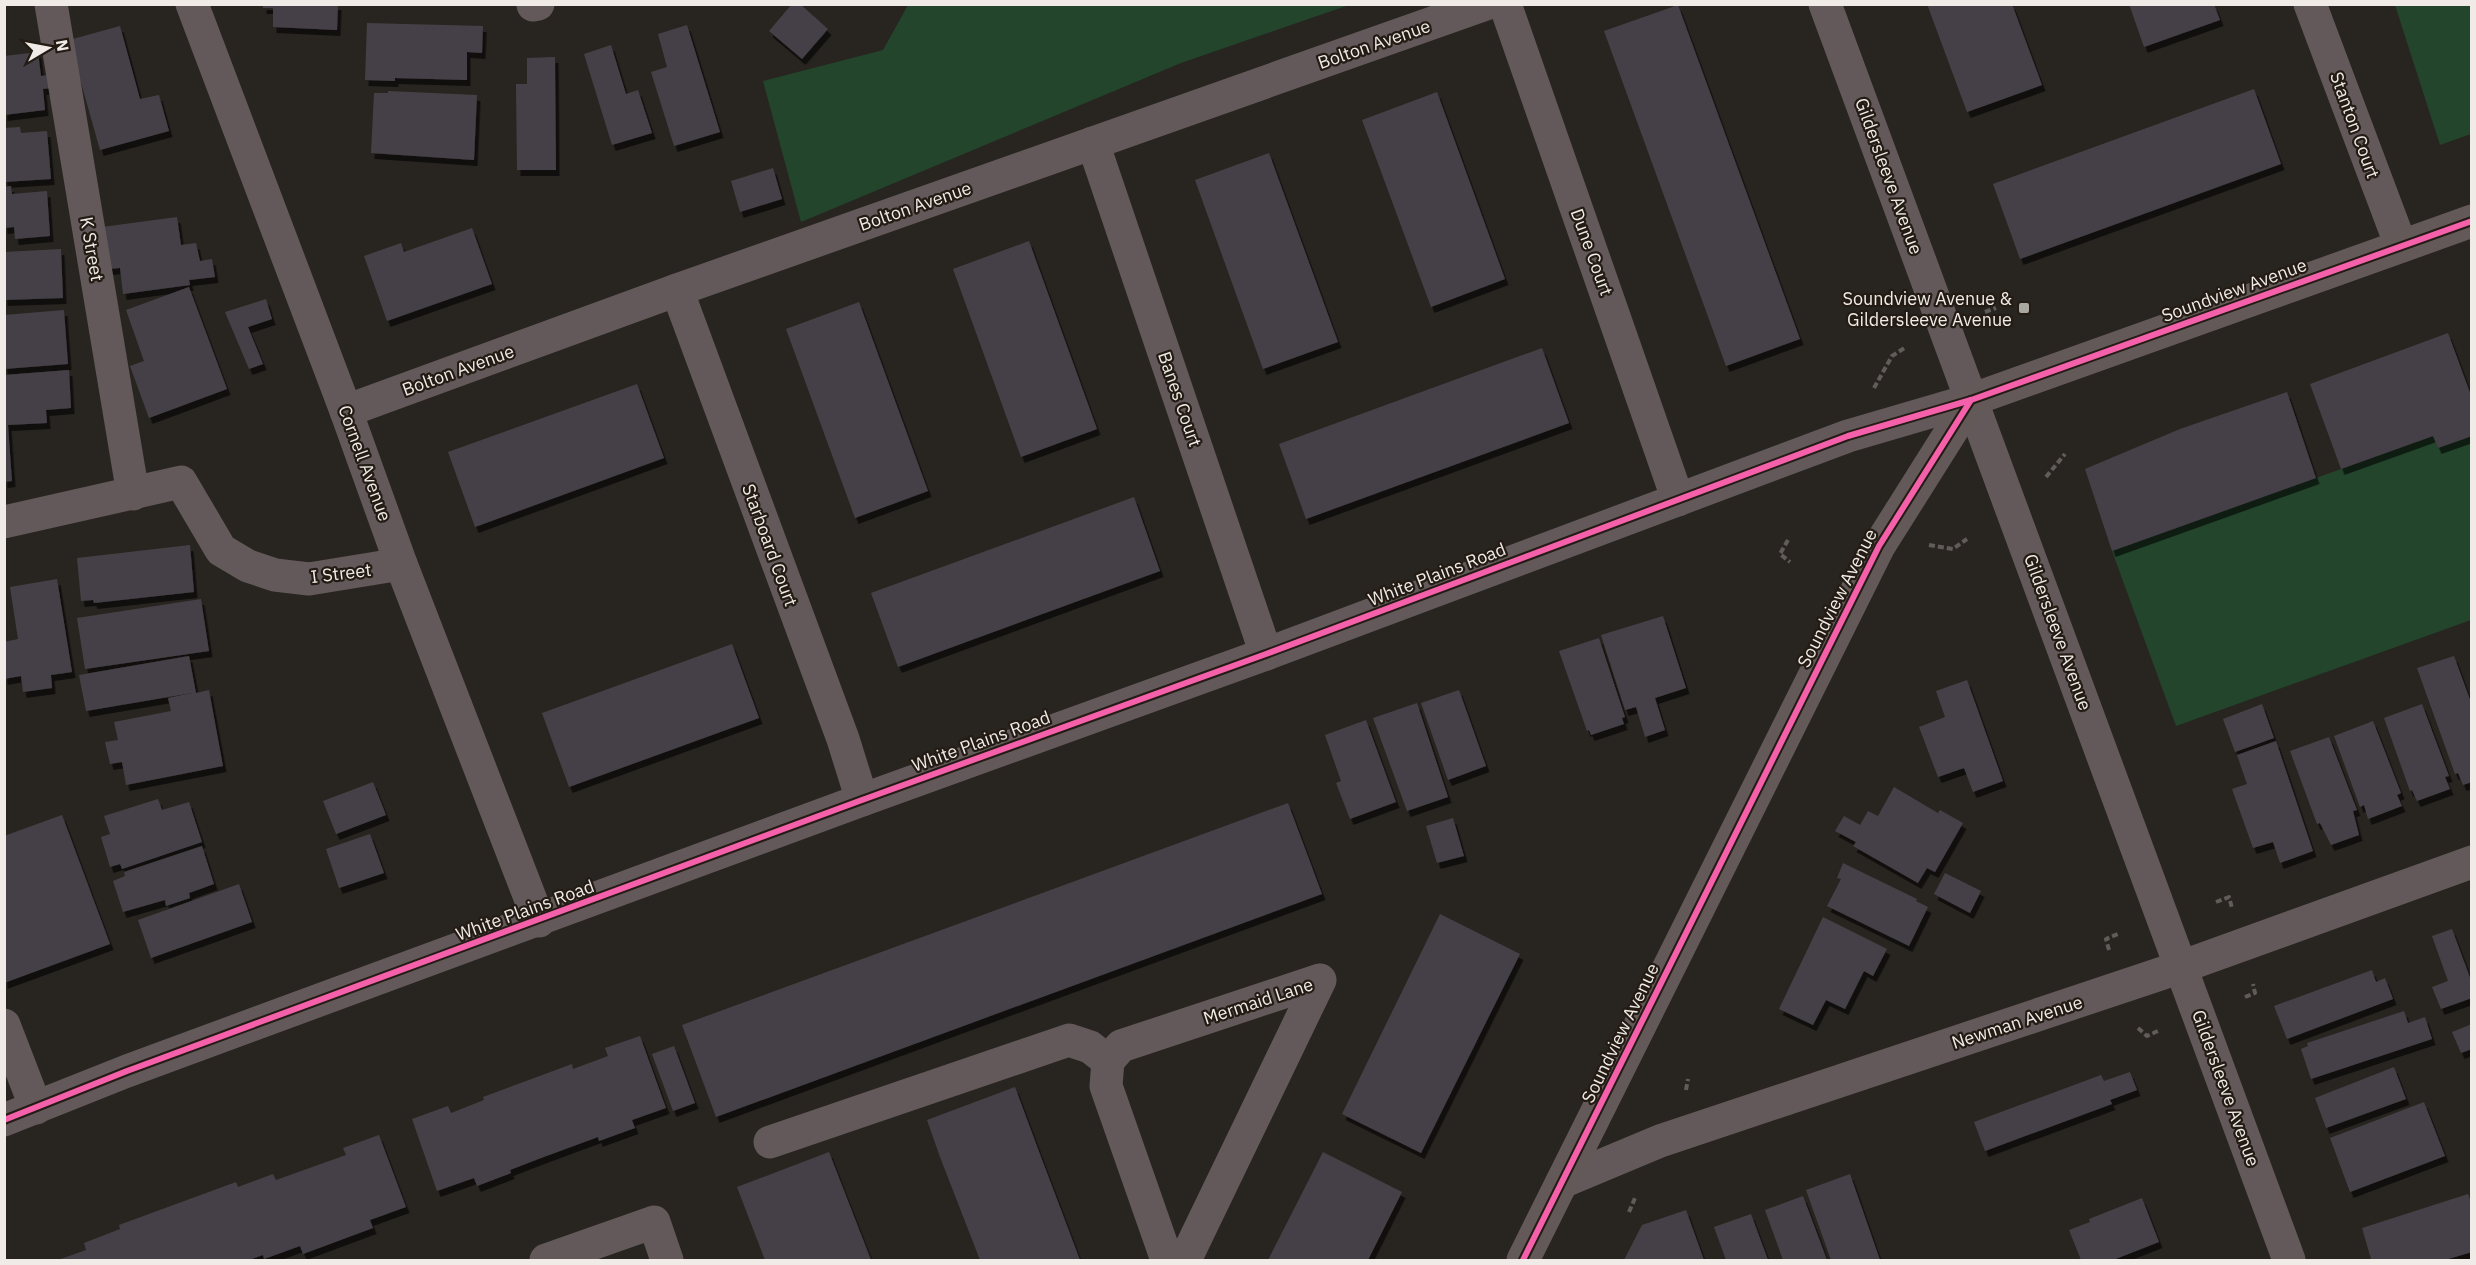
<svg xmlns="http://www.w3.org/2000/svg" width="2476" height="1265" viewBox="0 0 2476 1265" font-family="'IBM Plex Sans',sans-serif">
	<defs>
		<filter id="shadow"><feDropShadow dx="3.5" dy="6" stdDeviation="0" flood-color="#0009"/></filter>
	</defs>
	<rect width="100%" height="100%" fill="#282520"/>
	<g fill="#22452c">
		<polygon points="908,5 908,4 1349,5 1181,63 801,222 763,81 883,50"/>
		<polygon points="2395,5 2471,5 2471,134 2440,145"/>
		<polygon points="2433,436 2438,448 2471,436 2471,620 2176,726 2112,551"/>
	</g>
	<g fill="#454046" filter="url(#shadow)">
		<polygon points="263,4 338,4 337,30 273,27 273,8 263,8"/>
		<polygon points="792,4 800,4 828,29 802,59 769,31"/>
		<polygon points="1927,4 2012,4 2042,85 1967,112"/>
		<polygon points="2129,4 2214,4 2220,20 2144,47"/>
		<polygon points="1678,5 1800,339 1726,366 1604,31"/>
		<polygon points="367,23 483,26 482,53 467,52 467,80 395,78 395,81 365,80"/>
		<polygon points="687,25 720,132 674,146 651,72 667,67 658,34"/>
		<polygon points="120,26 140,99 159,95 169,131 100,150 69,40"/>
		<polygon points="611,45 626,94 638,90 652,133 612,145 584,54"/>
		<polygon points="38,52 41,76 50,75 51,88 43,89 45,110 4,115 4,56"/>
		<polygon points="555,57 556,170 517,170 516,84 527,84 527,58"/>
		<polygon points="2254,89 2281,164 2020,259 1993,184"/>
		<polygon points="388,91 477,95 474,160 371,153 374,93 388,93"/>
		<polygon points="1437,92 1505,279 1431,307 1362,120"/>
		<polygon points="20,127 21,133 47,131 51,179 4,182 4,128"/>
		<polygon points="1269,153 1338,342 1263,369 1195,180"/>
		<polygon points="773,168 782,199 740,212 731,181"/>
		<polygon points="11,186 12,194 47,191 50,236 15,239 14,227 4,228 4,187"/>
		<polygon points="177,217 181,245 196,243 200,261 212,259 215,277 189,280 190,285 123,294 120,268 108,269 102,227"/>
		<polygon points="472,228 492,284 387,321 364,256 401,243 404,252"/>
		<polygon points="1029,241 1097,429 1021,457 953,269"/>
		<polygon points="61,249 63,298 4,300 4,252"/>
		<polygon points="189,287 227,389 149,418 130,366 144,361 126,310"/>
		<polygon points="266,299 272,319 248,327 263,364 249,369 225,312"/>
		<polygon points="859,302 928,491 855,518 786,329"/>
		<polygon points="64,310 68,364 4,369 4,315"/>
		<polygon points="2448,333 2472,398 2472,436 2438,448 2433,436 2341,469 2310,384"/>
		<polygon points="1542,348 1569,423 1306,519 1279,444"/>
		<polygon points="69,370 71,408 46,410 47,423 8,425 12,481 4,482 4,375"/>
		<polygon points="637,384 664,458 475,527 448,452"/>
		<polygon points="2287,392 2316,478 2112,551 2085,469 2180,429"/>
		<polygon points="1134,497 1160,571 898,667 871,593"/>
		<polygon points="190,545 194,592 94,603 93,600 81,601 77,558"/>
		<polygon points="57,579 72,672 51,675 52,688 23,692 21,676 4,679 4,642 18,639 10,587"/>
		<polygon points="201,599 209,651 85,669 77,618"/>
		<polygon points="1663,616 1686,688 1655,698 1665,730 1645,737 1636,707 1625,710 1601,635"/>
		<polygon points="1599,638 1625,717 1622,718 1624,724 1591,735 1589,730 1587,731 1559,651"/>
		<polygon points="732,644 759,718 569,787 542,713"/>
		<polygon points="189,656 196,693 209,690 223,766 126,785 122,762 110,764 105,742 118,740 114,722 171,711 168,698 192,693 86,711 79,675"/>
		<polygon points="2454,656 2472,705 2472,782 2463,785 2458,773 2455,774 2417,668"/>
		<polygon points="1967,680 2003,781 1973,792 1964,768 1938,777 1919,727 1945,717 1936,691"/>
		<polygon points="1459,690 1486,766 1448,780 1421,703"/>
		<polygon points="1417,703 1448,797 1407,811 1373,718"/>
		<polygon points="2262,704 2274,738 2235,752 2223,719"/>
		<polygon points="2422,704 2449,776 2445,777 2450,789 2417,801 2412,790 2410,791 2384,718"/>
		<polygon points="1366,720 1396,802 1350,819 1336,783 1341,781 1325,735"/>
		<polygon points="2373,721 2401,793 2397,795 2402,806 2368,819 2364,805 2360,807 2334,736"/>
		<polygon points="2329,737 2357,810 2353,811 2359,835 2331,845 2320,823 2317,824 2290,751"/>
		<polygon points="2276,741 2313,851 2280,863 2273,842 2253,848 2232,789 2247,784 2237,755"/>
		<polygon points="373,782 386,815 336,834 323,801"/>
		<polygon points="1894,787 1938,813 1940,810 1963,823 1935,872 1927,868 1918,883 1853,846 1856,842 1835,831 1844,816 1860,825 1868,811 1878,816"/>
		<polygon points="158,799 162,810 189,802 202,842 122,869 120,864 110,867 101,837 110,834 104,816"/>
		<polygon points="1288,803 1322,894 716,1117 682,1025"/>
		<polygon points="62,815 110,944 4,983 4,836"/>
		<polygon points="1453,818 1464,856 1437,863 1426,826"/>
		<polygon points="370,834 384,873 339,888 326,849"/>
		<polygon points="202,846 214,884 189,893 190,898 166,906 165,900 123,912 113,881 125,876 124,872"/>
		<polygon points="1843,863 1917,899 1916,901 1928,907 1909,946 1827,906 1841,879 1837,878"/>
		<polygon points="1945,873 1981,891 1970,913 1934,894"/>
		<polygon points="239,884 252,922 151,958 138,920"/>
		<polygon points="1440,914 1520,954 1421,1153 1342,1114"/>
		<polygon points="1823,917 1887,949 1873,976 1864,971 1845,1009 1826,1000 1813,1025 1779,1009"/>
		<polygon points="2452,929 2472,983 2472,998 2441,1009 2432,987 2448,981 2432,936"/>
		<polygon points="2372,970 2376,982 2385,978 2393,999 2287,1039 2274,1006"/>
		<polygon points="2404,1011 2408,1023 2425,1017 2432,1039 2311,1079 2301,1049 2308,1046 2307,1043"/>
		<polygon points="2472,1024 2472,1049 2461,1053 2452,1032"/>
		<polygon points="640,1036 666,1108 632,1120 635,1128 599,1141 598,1137 541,1158 510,1170 511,1173 477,1186 474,1178 437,1191 412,1119 448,1106 451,1113 484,1100 483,1097 572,1064 573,1069 608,1056 605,1048"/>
		<polygon points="674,1046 695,1103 673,1111 652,1054"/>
		<polygon points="2394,1067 2406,1099 2326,1128 2315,1098"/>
		<polygon points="2130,1072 2137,1090 2110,1100 2112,1104 1985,1151 1974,1122 2101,1075 2104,1081"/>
		<polygon points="1015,1087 1041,1157 1080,1260 980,1260 940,1157 927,1120"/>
		<polygon points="2424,1102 2445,1156 2350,1192 2330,1138"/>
		<polygon points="379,1135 406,1207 370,1220 373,1228 303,1254 300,1246 264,1259 263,1255 249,1260 58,1260 86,1250 84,1243 120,1229 119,1225 236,1182 238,1187 273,1174 276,1180 346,1155 343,1148"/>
		<polygon points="829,1152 871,1260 765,1260 737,1187"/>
		<polygon points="1323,1152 1402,1192 1368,1260 1268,1260"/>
		<polygon points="1850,1174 1880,1260 1831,1260 1806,1190"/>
		<polygon points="2468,1194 2472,1204 2472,1252 2445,1260 2368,1260 2371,1259 2362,1228"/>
		<polygon points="1803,1196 1827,1260 1783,1260 1765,1210"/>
		<polygon points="2142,1198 2159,1242 2113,1260 2081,1260 2069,1230 2090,1222 2089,1219"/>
		<polygon points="1686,1210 1704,1260 1624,1260 1642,1225"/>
		<polygon points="1751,1214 1768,1260 1726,1260 1714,1227"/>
	</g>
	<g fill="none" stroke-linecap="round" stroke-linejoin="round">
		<g stroke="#615b5a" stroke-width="4" stroke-dasharray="6 3" stroke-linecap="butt">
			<polyline points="1985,312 1996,308"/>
			<polyline points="1874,388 1892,356 1906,347"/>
			<polyline points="2046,477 2065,454"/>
			<polyline points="1788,540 1780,554 1790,562"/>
			<polyline points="1929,545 1953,549 1967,539"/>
			<polyline points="2216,902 2229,897 2232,908"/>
			<polyline points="2109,950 2106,939 2118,934"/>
			<polyline points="2245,997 2255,993 2253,984"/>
			<polyline points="2138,1028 2147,1036 2160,1030"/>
			<polyline points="1686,1090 1688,1079"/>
			<polyline points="1629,1212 1635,1198"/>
		</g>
		<g stroke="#63595a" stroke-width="33">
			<polyline points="51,4 133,494"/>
			<polyline points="192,4 346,411 401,564 539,921"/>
			<polyline points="1505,4 1678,500"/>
			<polyline points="1825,4 2289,1260"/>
			<polyline points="2310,4 2401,246"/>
			<polyline points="533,5 538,4"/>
			<polyline points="1093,143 1266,654"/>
			<polyline points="677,290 843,739 862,800"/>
			<polyline points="346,411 677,290 1486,4"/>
			<polyline points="4,522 181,482 221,550 248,566 275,575 309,579 401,564"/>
			<polyline points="4,1025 36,1108"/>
			<polyline points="4,1120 127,1071 862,800 1266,654 1848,436 1971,400"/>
			<polyline points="770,1142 1069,1040 1090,1047 1108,1061"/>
			<polyline points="1562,1182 1660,1141 2181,967 2472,862"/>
			<polyline points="546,1260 654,1222 667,1260"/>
			<polyline points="1167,1260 1106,1086 1108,1061 1121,1046 1320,980 1185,1260"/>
		</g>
		<polyline stroke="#645959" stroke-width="33" points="1523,1260 1879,546 1971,400 2472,221"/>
		<g stroke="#231b14" stroke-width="10">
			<g id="cycleway">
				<polyline points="4,1120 127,1071 862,800 1266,654 1848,436 1971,400 2472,221"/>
				<polyline points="1523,1260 1879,546 1971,400"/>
			</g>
		</g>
		<use href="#cycleway" stroke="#f560ab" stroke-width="6"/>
	</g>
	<rect fill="#aaa6a1" stroke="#231b14" stroke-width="2" x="2018" y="302" width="12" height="12" rx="3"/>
	<g text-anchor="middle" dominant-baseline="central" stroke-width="4.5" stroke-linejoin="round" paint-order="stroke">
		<g font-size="18" fill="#f0ebe6" stroke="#231b14">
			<text transform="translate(1374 44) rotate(-19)">Bolton Avenue</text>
			<text transform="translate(2355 125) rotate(70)">Stanton Court</text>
			<text transform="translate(1889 176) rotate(70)">Gildersleeve Avenue</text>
			<text transform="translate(915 206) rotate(-19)">Bolton Avenue</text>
			<text transform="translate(92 249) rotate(80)">K Street</text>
			<text transform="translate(1592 252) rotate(70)">Dune Court</text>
			<text transform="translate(2234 290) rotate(-20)">Soundview Avenue</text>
			<text transform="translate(458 370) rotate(-20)">Bolton Avenue</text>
			<text transform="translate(1180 399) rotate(71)">Banes Court</text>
			<text transform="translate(365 463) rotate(70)">Cornell Avenue</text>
			<text transform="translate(770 545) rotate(70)">Starboard Court</text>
			<text transform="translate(341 573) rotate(-7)">I Street</text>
			<text transform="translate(1437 574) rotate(-21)">White Plains Road</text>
			<text transform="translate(1837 598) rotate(-63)">Soundview Avenue</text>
			<text transform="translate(2058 632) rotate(70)">Gildersleeve Avenue</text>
			<text transform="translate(981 741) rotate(-20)">White Plains Road</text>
			<text transform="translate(525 910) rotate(-20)">White Plains Road</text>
			<text transform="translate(1258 1001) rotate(-18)">Mermaid Lane</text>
			<text transform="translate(2017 1022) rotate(-18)">Newman Avenue</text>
			<text transform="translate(1620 1033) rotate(-64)">Soundview Avenue</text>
			<text transform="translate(2226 1088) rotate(70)">Gildersleeve Avenue</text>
		</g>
		<g font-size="18" fill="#f0ebe6" stroke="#231b14" text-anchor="end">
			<text x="2012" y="298">Soundview Avenue &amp;<tspan x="2012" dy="21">Gildersleeve Avenue</tspan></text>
		</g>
	</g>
	<rect width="2476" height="1265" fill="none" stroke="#f0ebe6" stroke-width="12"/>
	<g transform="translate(48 48) rotate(80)" stroke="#231b14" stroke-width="4.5" paint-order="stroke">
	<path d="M0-4.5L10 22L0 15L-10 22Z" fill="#f0ebe6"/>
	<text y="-9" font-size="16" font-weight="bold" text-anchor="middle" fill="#f0ebe6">N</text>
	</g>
</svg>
